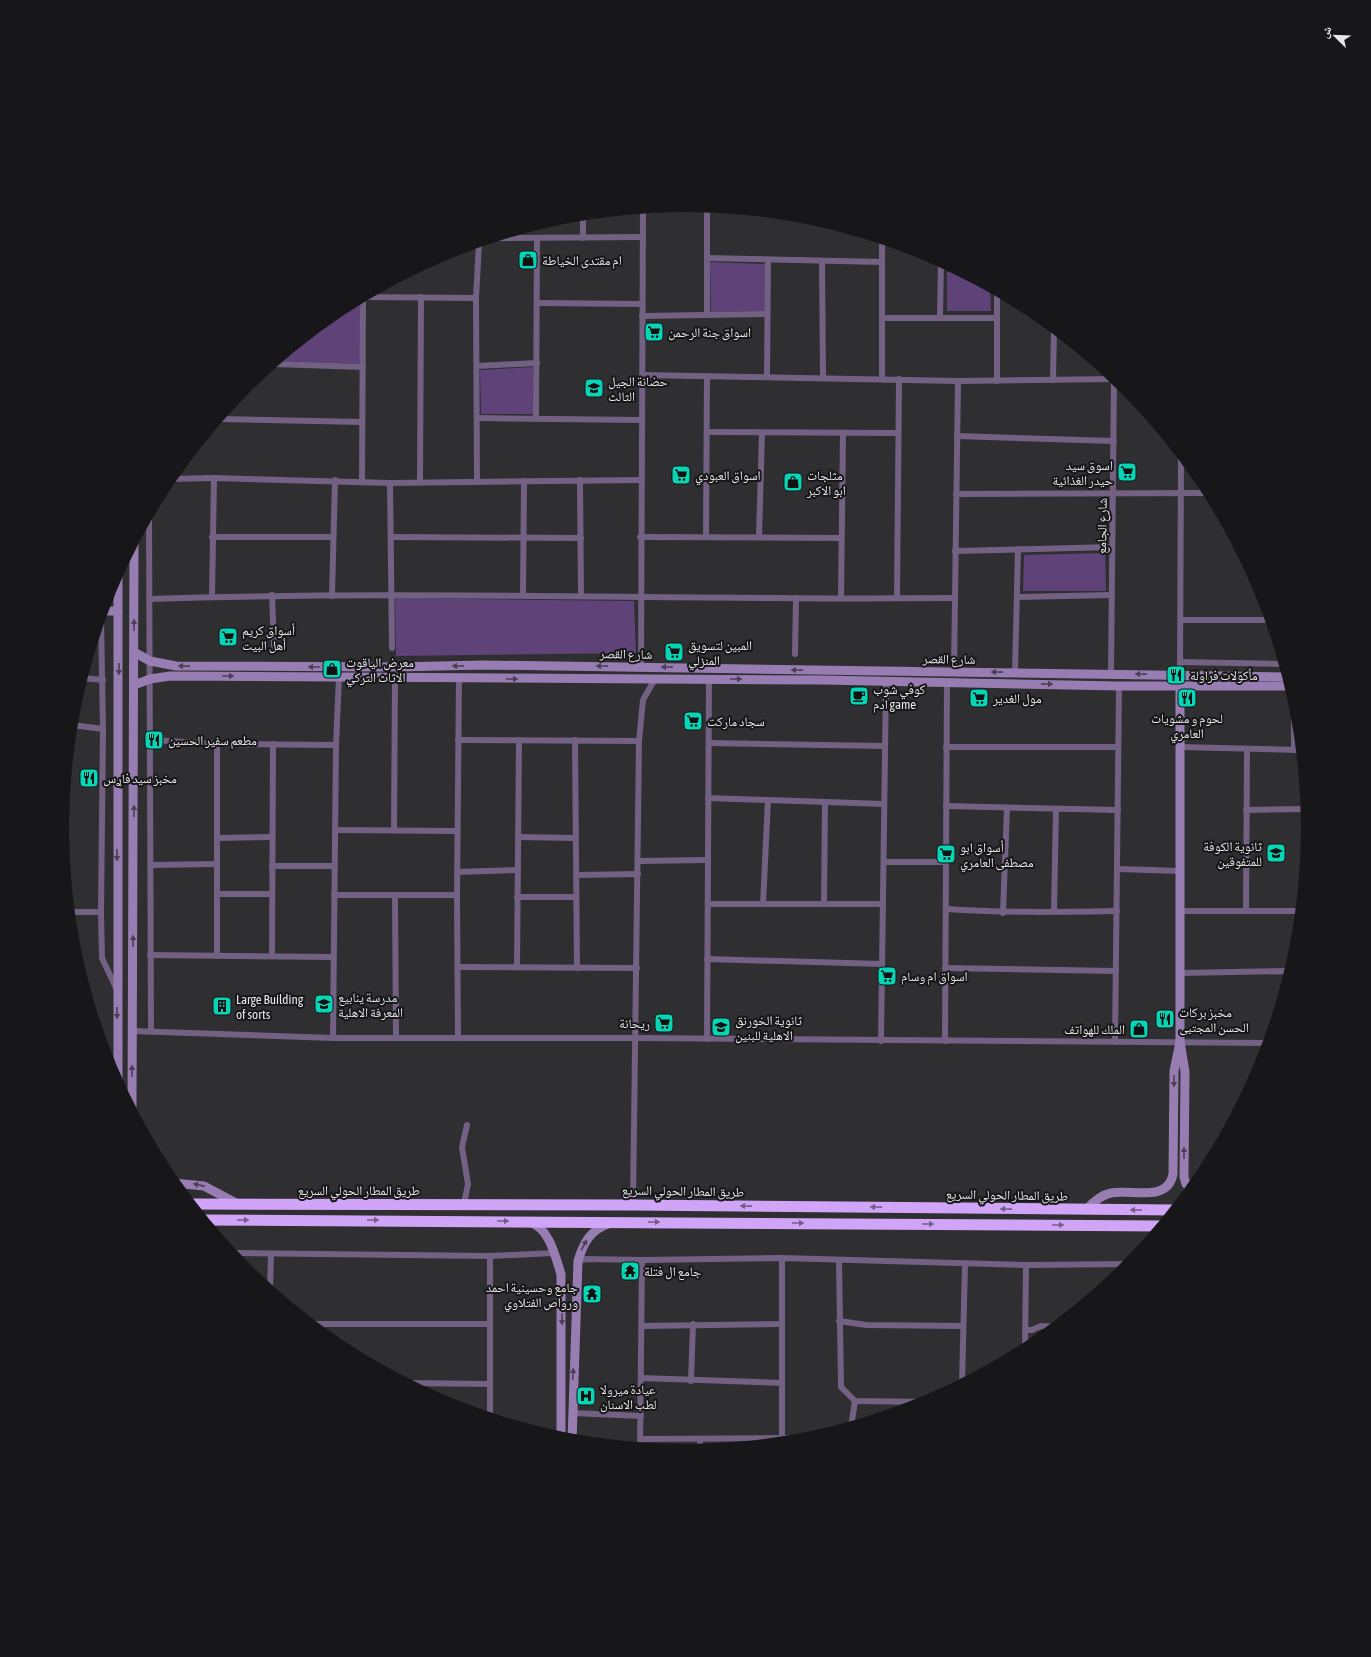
<svg xmlns="http://www.w3.org/2000/svg" width="1371" height="1657" viewBox="0 0 1371 1657" font-family="'Asap Condensed','Noto Naskh Arabic',sans-serif">
	<rect width="100%" height="100%" fill="#2f2e31"/>
	<g fill="#5e4278">
		<polygon points="710,262 765,264 765,311 711,312"/>
		<polygon points="947,272 960,272 990,288 991,311 947,311"/>
		<polygon points="360,299 361,364 278,361 339,310"/>
		<polygon points="533,367 533,414 481,414 480,370"/>
		<polygon points="1105,553 1106,591 1023,591 1024,555"/>
		<polygon points="395,598 634,601 636,653 396,656"/>
	</g>
	<g fill="none" stroke-linecap="round" stroke-linejoin="round">
		<g stroke="#726183" stroke-width="6">
			<polyline points="682,205 690,205"/>
			<polyline points="707,207 707,315"/>
			<polyline points="583,215 583,238"/>
			<polyline points="494,238 643,237"/>
			<polyline points="882,240 882,379"/>
			<polyline points="707,258 882,262"/>
			<polyline points="822,262 823,378"/>
			<polyline points="997,291 997,381"/>
			<polyline points="363,297 476,298"/>
			<polyline points="537,303 642,304"/>
			<polyline points="642,316 767,314"/>
			<polyline points="940,317 941,261"/>
			<polyline points="882,318 997,318"/>
			<polyline points="274,364 363,367"/>
			<polyline points="477,366 537,363"/>
			<polyline points="642,375 958,381 1114,379"/>
			<polyline points="767,377 768,260"/>
			<polyline points="1053,380 1054,328"/>
			<polyline points="477,418 641,420"/>
			<polyline points="219,419 362,422"/>
			<polyline points="536,419 537,238"/>
			<polyline points="707,432 898,433"/>
			<polyline points="957,436 1114,441"/>
			<polyline points="169,479 214,478 390,483 641,480"/>
			<polyline points="580,480 581,596"/>
			<polyline points="362,481 363,297"/>
			<polyline points="477,481 476,298 479,243"/>
			<polyline points="420,482 421,297"/>
			<polyline points="390,483 392,648"/>
			<polyline points="956,494 1210,493"/>
			<polyline points="149,517 151,1031"/>
			<polyline points="706,536 707,376"/>
			<polyline points="759,536 762,433"/>
			<polyline points="212,537 333,537"/>
			<polyline points="391,537 581,538"/>
			<polyline points="640,537 841,538"/>
			<polyline points="955,551 1112,547"/>
			<polyline points="272,595 274,646"/>
			<polyline points="523,595 524,481"/>
			<polyline points="332,596 335,480"/>
			<polyline points="212,597 214,478"/>
			<polyline points="1017,597 1112,595"/>
			<polyline points="841,598 843,433"/>
			<polyline points="897,598 899,379"/>
			<path d="M149,599c210,-7 421,-2 631,-1 58,1 116,0 174,0"/>
			<polyline points="101,618 103,729 101,912 102,958 117,990"/>
			<polyline points="1181,620 1271,620"/>
			<polyline points="795,654 796,598"/>
			<polyline points="1180,662 1284,664"/>
			<polyline points="641,667 643,209"/>
			<polyline points="954,672 958,381"/>
			<polyline points="1015,672 1018,549"/>
			<polyline points="1111,674 1114,378"/>
			<polyline points="1180,675 1181,455"/>
			<polyline points="83,678 103,680"/>
			<polyline points="72,725 103,729"/>
			<polyline points="151,740 217,744 336,745"/>
			<polyline points="458,740 639,741"/>
			<polyline points="575,740 577,968"/>
			<polyline points="709,743 885,746"/>
			<polyline points="946,747 1118,747"/>
			<polyline points="1180,747 1301,750"/>
			<polyline points="1294,750 1294,698"/>
			<polyline points="708,798 884,804"/>
			<polyline points="946,806 1118,810"/>
			<polyline points="1246,810 1307,809"/>
			<polyline points="335,830 457,831"/>
			<polyline points="394,830 395,678"/>
			<polyline points="518,837 576,838"/>
			<polyline points="217,838 272,837"/>
			<polyline points="638,861 708,860"/>
			<polyline points="884,862 946,862"/>
			<polyline points="151,865 217,864"/>
			<polyline points="272,866 334,866"/>
			<polyline points="1117,869 1180,871"/>
			<polyline points="457,872 518,870"/>
			<polyline points="577,875 638,874"/>
			<polyline points="217,894 272,894"/>
			<polyline points="334,895 457,895"/>
			<polyline points="395,896 396,1038"/>
			<polyline points="517,897 576,897"/>
			<polyline points="708,904 883,904"/>
			<polyline points="763,904 768,800"/>
			<polyline points="824,904 825,802"/>
			<path d="M946,909c57,4 113,3 171,2"/>
			<polyline points="1054,911 1056,809"/>
			<polyline points="1180,911 1301,911"/>
			<polyline points="1246,911 1247,749"/>
			<polyline points="70,912 101,912"/>
			<polyline points="1003,913 1007,808"/>
			<polyline points="150,955 333,957"/>
			<polyline points="217,956 217,744"/>
			<polyline points="272,956 273,744"/>
			<polyline points="707,959 882,964"/>
			<polyline points="458,967 637,968"/>
			<polyline points="517,967 519,740"/>
			<polyline points="945,968 1116,971"/>
			<polyline points="1179,973 1291,971"/>
			<polyline points="132,1031 333,1038 636,1038 1269,1043"/>
			<polyline points="333,1038 336,745 339,677"/>
			<polyline points="458,1038 457,895 459,679"/>
			<polyline points="707,1039 709,679"/>
			<polyline points="881,1041 886,682"/>
			<polyline points="945,1041 947,682"/>
			<polyline points="1115,1042 1119,686"/>
			<polyline points="464,1204 468,1184 462,1147 467,1125"/>
			<polyline points="633,1205 639,741 643,700 655,679"/>
			<polyline points="232,1253 490,1256 554,1253"/>
			<polyline points="782,1258 782,1438"/>
			<polyline points="839,1260 841,1387 855,1401 928,1402"/>
			<polyline points="578,1261 586,1259 642,1260 782,1258 1026,1265 1131,1264"/>
			<polyline points="1119,1276 1120,1264"/>
			<polyline points="270,1290 271,1254"/>
			<polyline points="839,1321 866,1325 963,1326"/>
			<polyline points="311,1324 490,1324"/>
			<polyline points="642,1326 782,1324"/>
			<polyline points="1025,1330 1032,1330 1041,1326 1056,1327"/>
			<polyline points="1025,1350 1026,1265"/>
			<polyline points="641,1378 782,1383"/>
			<polyline points="691,1381 693,1324"/>
			<polyline points="406,1383 490,1384"/>
			<polyline points="962,1384 965,1264"/>
			<polyline points="572,1413 641,1416"/>
			<polyline points="490,1418 490,1256"/>
			<polyline points="851,1427 855,1401"/>
			<polyline points="641,1439 787,1438 799,1441"/>
			<polyline points="640,1448 642,1260"/>
			<polyline points="700,1451 700,1439"/>
		</g>
		<g stroke="#987db2" stroke-width="9">
			<polyline points="118,574 118,1083"/>
			<polyline points="103,611 118,611"/>
			<polyline points="134,652 150,661 176,666 395,667 483,665 1288,677"/>
			<polyline points="1180,680 1180,1042 1185,1072 1184,1177 1186,1184 1192,1190"/>
			<polyline points="134,685 150,679 170,676 822,680 1119,686 1291,686"/>
			<polyline points="132,1110 134,544"/>
			<polyline points="174,1183 204,1186 236,1203"/>
			<path d="M1086,1210c7,-8 15,-15 25,-17 20,-4 57,10 62,-19l1,-103 6,-29"/>
			<path d="M530,1222c20,7 25,34 31,52v165"/>
			<path d="M572,1441l6,-180c5,-17 12,-31 30,-37"/>
		</g>
		<g stroke="#d0a5f8" stroke-width="11">
			<polyline points="191,1204 633,1205 1175,1210"/>
			<polyline points="204,1220 1162,1226"/>
		</g>
	</g>
	<defs><path id="oneway-solid" d="M-6-.8H1V-3.2L6.5 0L1 3.2V.8H-6Z"/></defs>
	<g fill="#4b3f56">
		<use href="#oneway-solid" transform="translate(134 625) rotate(-90)"/>
		<use href="#oneway-solid" transform="translate(184 666) rotate(-179)"/>
		<use href="#oneway-solid" transform="translate(458 666) rotate(179)"/>
		<use href="#oneway-solid" transform="translate(602 666) rotate(-179)"/>
		<use href="#oneway-solid" transform="translate(314 667) rotate(-180)"/>
		<use href="#oneway-solid" transform="translate(667 667) rotate(-179)"/>
		<use href="#oneway-solid" transform="translate(119 669) rotate(91)"/>
		<use href="#oneway-solid" transform="translate(797 670) rotate(-179)"/>
		<use href="#oneway-solid" transform="translate(997 672) rotate(-179)"/>
		<use href="#oneway-solid" transform="translate(1141 674) rotate(-179)"/>
		<use href="#oneway-solid" transform="translate(228 676)"/>
		<use href="#oneway-solid" transform="translate(512 679)"/>
		<use href="#oneway-solid" transform="translate(736 679)"/>
		<use href="#oneway-solid" transform="translate(1047 684) rotate(1)"/>
		<use href="#oneway-solid" transform="translate(134 811) rotate(-90)"/>
		<use href="#oneway-solid" transform="translate(117 855) rotate(90)"/>
		<use href="#oneway-solid" transform="translate(133 941) rotate(-89)"/>
		<use href="#oneway-solid" transform="translate(117 1013) rotate(89)"/>
		<use href="#oneway-solid" transform="translate(132 1071) rotate(-90)"/>
		<use href="#oneway-solid" transform="translate(1174 1081) rotate(90)"/>
		<use href="#oneway-solid" transform="translate(1184 1153) rotate(-90)"/>
		<use href="#oneway-solid" transform="translate(199 1185) rotate(-167)"/>
		<use href="#oneway-solid" transform="translate(584 1245) rotate(-63)"/>
		<use href="#oneway-solid" transform="translate(562 1319) rotate(90)"/>
		<use href="#oneway-solid" transform="translate(573 1374) rotate(-88)"/>
	</g>
	<g fill="#745e88">
		<use href="#oneway-solid" transform="translate(746 1206) rotate(-179)"/>
		<use href="#oneway-solid" transform="translate(876 1207) rotate(-179)"/>
		<use href="#oneway-solid" transform="translate(1006 1209) rotate(-179)"/>
		<use href="#oneway-solid" transform="translate(1136 1210) rotate(-180)"/>
		<use href="#oneway-solid" transform="translate(243 1220)"/>
		<use href="#oneway-solid" transform="translate(373 1220)"/>
		<use href="#oneway-solid" transform="translate(503 1221)"/>
		<use href="#oneway-solid" transform="translate(654 1222)"/>
		<use href="#oneway-solid" transform="translate(798 1223)"/>
		<use href="#oneway-solid" transform="translate(928 1224)"/>
		<use href="#oneway-solid" transform="translate(1058 1225)"/>
	</g>
	<defs>
		<g id="shop-square" transform="scale(1)"><rect x="-9" y="-9" width="18" height="18" rx="4" fill="#06d5b6" stroke="#171618"/><path d="M-5-2.5h2.3a2.7 3.5 0 0 1 5.4 0H5L5.5 6h-11ZM-1.5-2.5h3a1.5 2.3 0 0 0-3 0Z" fill="#111"/></g>
		<g id="supermarket-square" transform="scale(1)"><rect x="-9" y="-9" width="18" height="18" rx="4" fill="#06d5b6" stroke="#171618"/><path d="M-6-5.5h2.5l.6 2H6L4.5 2H-2.5L-4.4-4H-6ZM-1.5 3.2a1.3 1.3 0 1 0 .1 0ZM3 3.2a1.3 1.3 0 1 0 .1 0Z" fill="#111"/></g>
		<g id="school-square" transform="scale(1)"><rect x="-9" y="-9" width="18" height="18" rx="4" fill="#06d5b6" stroke="#171618"/><path d="M0-5L7-2L0 1L-7-2ZM-4 1L0 2.5L4 1V4Q0 6-4 4Z" fill="#111"/></g>
		<g id="restaurant-square" transform="scale(1)"><rect x="-9" y="-9" width="18" height="18" rx="4" fill="#06d5b6" stroke="#171618"/><path d="M-5-6h1v4h1v-4h1v4h1v-4h1v5L-1.5 .5V6h-2V.5L-5-1ZM5-6V6H3V1.5H1.5Q1.5-4 5-6Z" fill="#111"/></g>
		<g id="cafe-square" transform="scale(1)"><rect x="-9" y="-9" width="18" height="18" rx="4" fill="#06d5b6" stroke="#171618"/><path d="M-5.5-4.5H6V0H3Q3 3.5 0 3.5H-2.5Q-5.5 3.5-5.5 0ZM3-3.2v2h1.7v-2ZM-6 4.5H4V6H-6Z" fill="#111"/></g>
		<g id="building-square" transform="scale(1)"><rect x="-9" y="-9" width="18" height="18" rx="4" fill="#06d5b6" stroke="#171618"/><path d="M-4-6H4V6H1V3H-1V6H-4ZM-2.5-4.3h1.7v1.8h-1.7ZM.8-4.3h1.7v1.8H.8ZM-2.5-1h1.7V.8h-1.7ZM.8-1h1.7V.8H.8Z" fill="#111"/></g>
		<g id="temple-square" transform="scale(1)"><rect x="-9" y="-9" width="18" height="18" rx="4" fill="#06d5b6" stroke="#171618"/><path d="M0-6L5-2H3V0L6.5 2.5H4V6H1.5V3h-3V6H-4V2.5H-6.5L-3 0V-2H-5Z" fill="#111"/></g>
		<g id="hospital-square" transform="scale(1)"><rect x="-9" y="-9" width="18" height="18" rx="4" fill="#06d5b6" stroke="#171618"/><path d="M-5-5h3v3.5h4V-5h3V5h-3V1.5h-4V5h-3Z" fill="#111"/></g>
	</defs>
	<g fill-rule="evenodd">
		<use href="#shop-square" x="528" y="260"/>
		<use href="#supermarket-square" x="654" y="332"/>
		<use href="#school-square" x="594" y="388"/>
		<use href="#supermarket-square" x="1127" y="472"/>
		<use href="#supermarket-square" x="681" y="475"/>
		<use href="#shop-square" x="793" y="482"/>
		<use href="#supermarket-square" x="228" y="637"/>
		<use href="#supermarket-square" x="674" y="652"/>
		<use href="#shop-square" x="332" y="669"/>
		<use href="#restaurant-square" x="1176" y="675"/>
		<use href="#cafe-square" x="859" y="696"/>
		<use href="#supermarket-square" x="979" y="698"/>
		<use href="#restaurant-square" x="1187" y="698"/>
		<use href="#supermarket-square" x="693" y="721"/>
		<use href="#restaurant-square" x="154" y="740"/>
		<use href="#restaurant-square" x="89" y="778"/>
		<use href="#school-square" x="1276" y="853"/>
		<use href="#supermarket-square" x="946" y="854"/>
		<use href="#supermarket-square" x="887" y="976"/>
		<use href="#school-square" x="324" y="1004"/>
		<use href="#building-square" x="222" y="1006"/>
		<use href="#restaurant-square" x="1165" y="1019"/>
		<use href="#supermarket-square" x="664" y="1023"/>
		<use href="#school-square" x="721" y="1027"/>
		<use href="#shop-square" x="1139" y="1029"/>
		<use href="#temple-square" x="630" y="1271"/>
		<use href="#temple-square" x="592" y="1294"/>
		<use href="#hospital-square" x="586" y="1396"/>
	</g>
	<g text-anchor="middle" dominant-baseline="central" stroke-width="4" stroke-linejoin="round" paint-order="stroke">
		<g font-size="13" fill="#e7e6e8" stroke="#171618" text-anchor="start">
			<text x="542" y="260">ام مقتدى الخياطة</text>
			<text x="668" y="332">اسواق جنة الرحمن</text>
			<text x="608" y="381">حضانة الجيل<tspan x="608" dy="15">الثالث</tspan></text>
			<text x="1113" y="465" text-anchor="end">اسوق سيد<tspan x="1113" dy="15">حيدر الغذائية</tspan></text>
			<text x="695" y="475">اسواق العبودي</text>
			<text x="807" y="475">مثلجات<tspan x="807" dy="15">ابو الاكبر</tspan></text>
			<text x="242" y="630">أسواق كريم<tspan x="242" dy="15">أهل البيت</tspan></text>
			<text x="688" y="645">المبين لتسويق<tspan x="688" dy="15">المنزلي</tspan></text>
			<text x="346" y="662">معرض الياقوت<tspan x="346" dy="15">الاثاث التركي</tspan></text>
			<text x="1190" y="675">مأكولات فراولة</text>
			<text x="873" y="689">كوفي شوب<tspan x="873" dy="15">ادم game</tspan></text>
			<text x="993" y="698">مول الغدير</text>
			<text x="1187" y="718" text-anchor="middle">لحوم و مشويات<tspan x="1187" dy="15">العامري</tspan></text>
			<text x="707" y="721">سجاد ماركت</text>
			<text x="168" y="740">مطعم سفير الحسين</text>
			<text x="103" y="778">مخبز سيد فاࢪس</text>
			<text x="1262" y="846" text-anchor="end">ثانوية الكوفة<tspan x="1262" dy="15">للمتفوقين</tspan></text>
			<text x="960" y="847">أسواق ابو<tspan x="960" dy="15">مصطفى العامري</tspan></text>
			<text x="901" y="976">اسواق ام وسام</text>
			<text x="338" y="997">مدرسة ينابيع<tspan x="338" dy="15">المعرفة الاهلية</tspan></text>
			<text x="236" y="999">Large Building<tspan x="236" dy="15">of sorts</tspan></text>
			<text x="1179" y="1012">مخبز بركات<tspan x="1179" dy="15">الحسن المجتبى</tspan></text>
			<text x="735" y="1020">ثانوية الخورنق<tspan x="735" dy="15">الاهلية للبنين</tspan></text>
			<text x="650" y="1023" text-anchor="end">ريحانة</text>
			<text x="1125" y="1029" text-anchor="end">الملك للهواتف</text>
			<text x="644" y="1271">جامع ال فتلة</text>
			<text x="578" y="1287" text-anchor="end">جامع وحسينية احمد<tspan x="578" dy="15">ورواص الفتلاوي</tspan></text>
			<text x="600" y="1389">عيادة ميرولا<tspan x="600" dy="15">لطب الاسنان</tspan></text>
		</g>
		<g font-size="13" fill="#e7e6e8" stroke="#171618">
			<text transform="translate(1102 526) rotate(-89)">شارع الجامع</text>
			<text transform="translate(626 654) rotate(1)">شارع القصر</text>
			<text transform="translate(949 659) rotate(1)">شارع القصر</text>
			<text x="359" y="1190">طريق المطار الحولي السريع</text>
			<text transform="translate(683 1191) rotate(1)">طريق المطار الحولي السريع</text>
			<text transform="translate(1007 1195) rotate(1)">طريق المطار الحولي السريع</text>
		</g>
	</g>
	<path d="M0 0H1371V1657H0ZM69 828a616 616 0 1 1 1232 0a616 616 0 1 1-1232 0Z" fill="#171618" fill-rule="evenodd"/>
	<g transform="translate(1335 36) rotate(293)" stroke="#171618" stroke-width="3" paint-order="stroke">
	<path d="M0-3L7 15L0 10L-7 15Z" fill="#e7e6e8"/>
	<text y="-6" font-size="11" font-weight="bold" text-anchor="middle" fill="#e7e6e8">ش</text>
	</g>
</svg>
